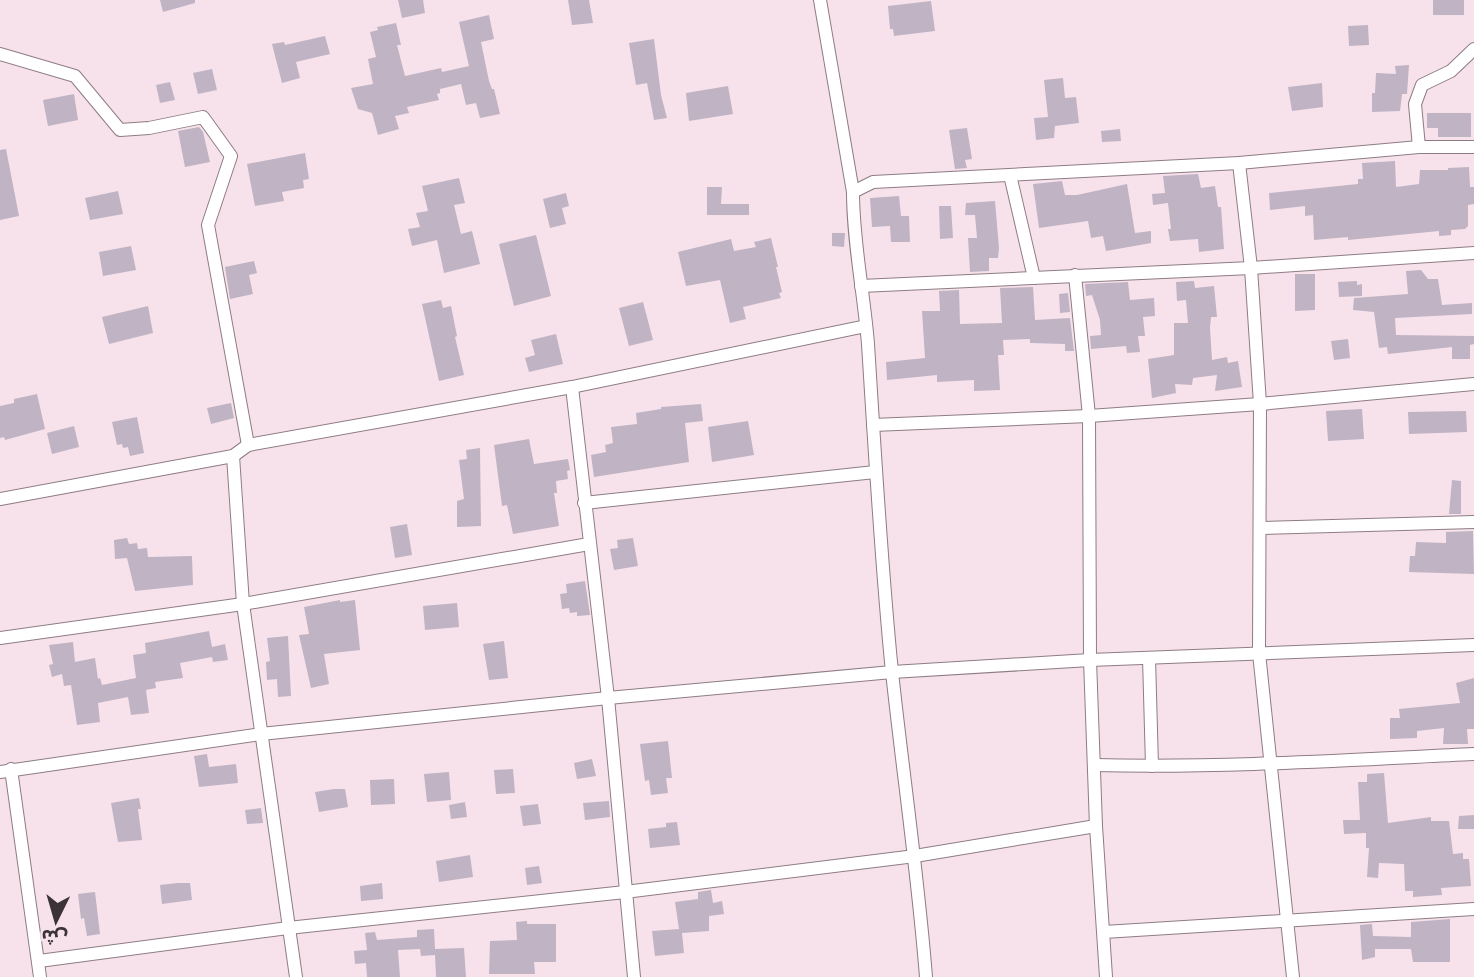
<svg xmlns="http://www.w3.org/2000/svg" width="1474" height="977" viewBox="0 0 1474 977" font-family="Raleway,'Noto Sans Arabic',sans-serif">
	<rect width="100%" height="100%" fill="#f7e2ec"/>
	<g fill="#c0b3c3">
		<polygon points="160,0 195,0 195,3 163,12"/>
		<polygon points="398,0 423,0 425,13 402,18"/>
		<polygon points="568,0 589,0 593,23 572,25"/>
		<rect x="1433" y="0" width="31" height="15"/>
		<polygon points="931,1 935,31 894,36 893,29 890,29 888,6"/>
		<polygon points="489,15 494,39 481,42 489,81 492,89 494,89 500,114 480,118 476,103 466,105 461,84 440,89 440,93 437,94 439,100 407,107 409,113 395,116 399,129 378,135 372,113 358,109 351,88 373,84 368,59 376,57 370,32 378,30 377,27 396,23 401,45 397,45 405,76 441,68 442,72 469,66 459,22"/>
		<polygon points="1368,25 1369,45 1349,46 1348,26"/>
		<polygon points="325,36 330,54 296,62 300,78 282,83 272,44 284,42 285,45"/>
		<polygon points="654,39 661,95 667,118 654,120 647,83 636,85 629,43"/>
		<polygon points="1409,65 1407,94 1402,94 1400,111 1372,112 1372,93 1375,93 1376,73 1396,74 1395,66"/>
		<polygon points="212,69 217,90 198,94 193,73"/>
		<polygon points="1063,78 1065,98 1076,97 1079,123 1055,126 1054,138 1036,140 1034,118 1048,117 1044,80"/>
		<polygon points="170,82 175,100 160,103 156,85"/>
		<polygon points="1322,83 1323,107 1292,111 1288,87"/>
		<polygon points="728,86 733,114 689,121 686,93"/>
		<polygon points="74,94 78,120 48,126 43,100"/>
		<polygon points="1427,113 1471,113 1471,137 1438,137 1438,128 1427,128"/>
		<polygon points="199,127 203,132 210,162 185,167 178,131"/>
		<polygon points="967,128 972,159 965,160 967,168 955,169 949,130"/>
		<polygon points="1120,129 1121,141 1102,142 1101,131"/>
		<polygon points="6,149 19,216 0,220 0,150"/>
		<polygon points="305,153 309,179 303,180 304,188 282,192 284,201 255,206 247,164"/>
		<polygon points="1395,161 1396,187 1419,184 1420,170 1448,170 1448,168 1469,167 1470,187 1474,187 1474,204 1468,205 1468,226 1465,229 1451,230 1451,235 1439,236 1439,231 1348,240 1348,237 1314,240 1313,215 1305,216 1305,206 1270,210 1269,193 1358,184 1358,179 1363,179 1362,163"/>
		<polygon points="1198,174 1201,188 1215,186 1218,207 1221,207 1224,249 1199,252 1198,239 1170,241 1168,229 1171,229 1168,203 1153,205 1152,194 1165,193 1163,176"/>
		<polygon points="459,178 465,203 454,205 461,234 472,231 480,264 444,273 437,240 412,246 408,229 420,227 416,213 428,211 422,186"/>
		<polygon points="1062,181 1065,195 1077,195 1127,184 1135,233 1151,231 1151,243 1106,251 1103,236 1091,238 1088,221 1039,228 1033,184"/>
		<polygon points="707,187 722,187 721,204 749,204 749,215 707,215"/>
		<polygon points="118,191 123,214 90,220 85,198"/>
		<polygon points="566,193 569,206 562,208 566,224 550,228 543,199"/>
		<polygon points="899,196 901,216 909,216 910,242 891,242 890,226 872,227 870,198"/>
		<polygon points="995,201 999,248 998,258 989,258 989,271 970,272 968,238 977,238 975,215 965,215 966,203"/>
		<polygon points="939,206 951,206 953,238 940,239"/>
		<polygon points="832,233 845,233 844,247 832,246"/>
		<polygon points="536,235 551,296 514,306 499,244"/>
		<polygon points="771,238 778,267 776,267 782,292 779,293 781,298 743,307 746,319 730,323 720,280 686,286 678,252 731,239 734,251 756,247 754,242"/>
		<polygon points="131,246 136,270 103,276 99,252"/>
		<polygon points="254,261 257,273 249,275 253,294 230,299 225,267"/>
		<polygon points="1421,270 1428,279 1438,279 1442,305 1472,303 1472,314 1395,318 1396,335 1474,336 1474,344 1470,345 1470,359 1452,359 1452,347 1388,354 1387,347 1379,348 1374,312 1353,310 1354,298 1408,294 1406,271"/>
		<polygon points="1295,274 1315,274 1315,310 1295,311"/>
		<polygon points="1194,281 1195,288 1214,286 1217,317 1211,317 1210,328 1212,360 1227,357 1228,363 1238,361 1242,387 1215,391 1217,375 1193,378 1192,385 1175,384 1176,393 1152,398 1148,359 1174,355 1174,323 1188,323 1186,300 1177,301 1176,282"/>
		<polygon points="1357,281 1357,285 1362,284 1362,296 1339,297 1338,282"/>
		<polygon points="1128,282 1130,300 1154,298 1155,316 1143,317 1145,336 1138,336 1140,352 1127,353 1126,346 1091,349 1090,336 1101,335 1100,320 1092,295 1086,296 1085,284"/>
		<polygon points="1033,287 1035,320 1070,318 1074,351 1065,351 1065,344 1030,343 1030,339 1003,340 1004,355 998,355 1000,390 974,391 974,380 937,382 937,375 887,380 886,362 925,358 922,311 940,311 939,291 959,290 960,324 1002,323 1000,288"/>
		<polygon points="1068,293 1070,312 1060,313 1059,294"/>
		<polygon points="441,300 443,308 451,306 457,336 455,337 464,375 439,381 422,304"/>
		<polygon points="643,302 653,340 629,346 619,308"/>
		<polygon points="148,306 153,333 109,344 102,317"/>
		<polygon points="556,334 563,364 529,372 525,358 535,355 531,340"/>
		<polygon points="1348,339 1350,358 1334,360 1331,341"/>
		<polygon points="37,394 45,429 5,440 4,437 0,438 0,406 14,403 14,399"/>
		<polygon points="231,403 234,418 211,424 207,408"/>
		<polygon points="701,404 703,421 685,423 689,462 594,477 591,455 606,452 605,445 613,443 611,427 637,424 636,413 661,409 661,407"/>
		<polygon points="1362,409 1364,439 1328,441 1326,411"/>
		<polygon points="1466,411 1467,432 1409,434 1408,412"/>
		<polygon points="137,417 144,453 130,456 128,447 123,448 122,444 117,445 112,422"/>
		<polygon points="748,421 754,455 712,462 708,427"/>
		<polygon points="74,426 79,447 52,454 47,433"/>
		<polygon points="529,439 534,464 568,459 570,470 567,471 568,479 556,481 557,493 554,493 559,526 513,534 507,505 502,506 494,445"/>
		<polygon points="480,448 481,526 457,527 457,501 464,499 459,460 467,459 466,450"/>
		<polygon points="1452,480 1461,481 1461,514 1449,514"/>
		<polygon points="407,524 412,555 395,558 390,527"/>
		<polygon points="1473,531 1474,574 1409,572 1410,556 1415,556 1416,542 1446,543 1446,532"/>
		<polygon points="127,538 129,544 137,543 138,549 147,548 148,557 192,556 193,585 135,591 127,558 115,559 114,540"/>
		<polygon points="633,538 638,566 614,570 610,549 618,548 617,540"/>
		<polygon points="585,581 590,615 577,616 577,612 570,613 569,608 562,609 560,594 567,593 566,584"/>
		<polygon points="340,600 340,602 355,600 360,650 324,654 329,684 311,688 299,635 309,634 304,607"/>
		<polygon points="457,603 459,627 425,630 423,606"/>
		<polygon points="209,631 212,647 225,644 228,660 213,662 212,657 180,663 183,678 155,682 156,688 146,690 149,713 131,715 128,697 98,703 100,722 77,725 71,685 64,686 62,674 52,677 49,665 53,664 49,645 73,642 75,662 95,658 98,679 100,678 102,685 136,678 133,655 146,653 145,643"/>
		<polygon points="288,636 291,696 278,697 277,679 267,680 266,662 270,661 267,638"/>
		<polygon points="504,641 508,678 489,680 483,644"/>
		<polygon points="1474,678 1474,729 1467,729 1468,744 1443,744 1444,728 1417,731 1417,738 1390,739 1390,718 1400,718 1399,709 1460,703 1456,683"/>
		<polygon points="668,741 672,778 666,778 668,793 651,795 649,780 645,781 640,744"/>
		<polygon points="207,754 209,767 236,764 238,783 199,787 194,756"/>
		<polygon points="592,759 596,776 577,779 574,763"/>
		<polygon points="513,769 515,793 496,794 494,770"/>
		<polygon points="449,772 451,800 427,802 424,774"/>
		<polygon points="1384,773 1388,823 1431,817 1431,821 1449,821 1453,854 1463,853 1463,859 1469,859 1471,886 1441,888 1442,895 1413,897 1413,891 1405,891 1404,864 1379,863 1378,878 1367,877 1369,848 1366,848 1366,833 1344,834 1343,820 1360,820 1358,782 1367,782 1367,774"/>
		<polygon points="394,779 395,804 371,805 370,780"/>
		<polygon points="334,789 345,789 348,807 319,812 315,792"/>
		<polygon points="139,798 141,809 138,809 142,840 118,842 111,803"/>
		<polygon points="609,801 610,817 585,820 583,803"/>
		<polygon points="465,802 467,817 451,819 449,805"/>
		<polygon points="538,804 541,824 523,826 520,806"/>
		<polygon points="261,808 263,823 247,824 245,810"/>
		<polygon points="1474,815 1474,829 1458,829 1459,816"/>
		<polygon points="677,822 680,845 650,848 648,829 666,827 666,823"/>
		<polygon points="470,855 473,877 439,882 436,861"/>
		<polygon points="539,866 542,883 527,885 525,868"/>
		<polygon points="177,883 190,883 192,900 162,904 160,885"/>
		<polygon points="382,883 383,899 361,901 360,886"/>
		<polygon points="711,890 713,903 722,901 724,914 709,916 709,931 682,933 684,953 655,956 652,931 679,929 675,902 698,899 698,892"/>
		<polygon points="95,892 100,934 87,936 84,918 81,919 78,894"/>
		<polygon points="1450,919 1450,962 1413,962 1411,949 1375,949 1375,957 1362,960 1360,925 1372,924 1373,936 1411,937 1411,922"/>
		<polygon points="527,921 527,924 556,924 556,962 534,962 535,974 489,974 490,941 517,940 516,922"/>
		<polygon points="434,929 435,949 464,948 466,977 436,977 435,955 421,956 420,949 398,950 400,977 367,977 366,963 355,964 354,951 367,950 365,933 375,932 377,940 417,937 417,930"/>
	</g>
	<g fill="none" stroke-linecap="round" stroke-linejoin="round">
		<g stroke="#8e7c84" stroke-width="14">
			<g id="street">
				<path d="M820,0l33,192c0,51 11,101 15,152 7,110 13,219 24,328 11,102 26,203 34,305"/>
				<polyline points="0,54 75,76 120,130 149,128 203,117 231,156 208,225 248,445"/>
				<polyline points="1419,147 1415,104 1422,85 1451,71 1474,49"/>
				<polyline points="1239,163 1251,268 1260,404 1259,653 1293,977"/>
				<polyline points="1010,175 1034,278"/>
				<polyline points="853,192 873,182 1239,163 1419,147 1474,147"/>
				<polyline points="1075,275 1089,416 1090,660 1096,826 1106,977"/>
				<polyline points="861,286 1251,268 1474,253"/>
				<polyline points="572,387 608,698 634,977"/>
				<polyline points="873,425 1089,416 1260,404 1474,384"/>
				<polyline points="233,456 243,604 296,977"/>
				<polyline points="0,499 233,456 248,445 572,387 866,326"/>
				<polyline points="584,503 875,472"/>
				<polyline points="1260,528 1474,522"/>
				<polyline points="0,638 243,604 589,544"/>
				<polyline points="1149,658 1152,766"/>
				<path d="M1094,765c127,3 253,-5 380,-11"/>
				<polyline points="11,769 40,977"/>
				<polyline points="0,772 261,734 608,698 892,672 1090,660 1474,645"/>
				<polyline points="1104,932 1474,909"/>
				<polyline points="39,961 288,928 625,892 915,856 1096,826"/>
			</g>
		</g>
		<use href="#street" stroke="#fff" stroke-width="12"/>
	</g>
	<g transform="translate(56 921) rotate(185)" stroke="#f7e2ec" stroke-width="5" paint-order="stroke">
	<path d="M0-5L12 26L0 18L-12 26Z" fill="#3b3337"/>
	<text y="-10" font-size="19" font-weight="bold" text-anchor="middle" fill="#3b3337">ش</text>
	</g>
</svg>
